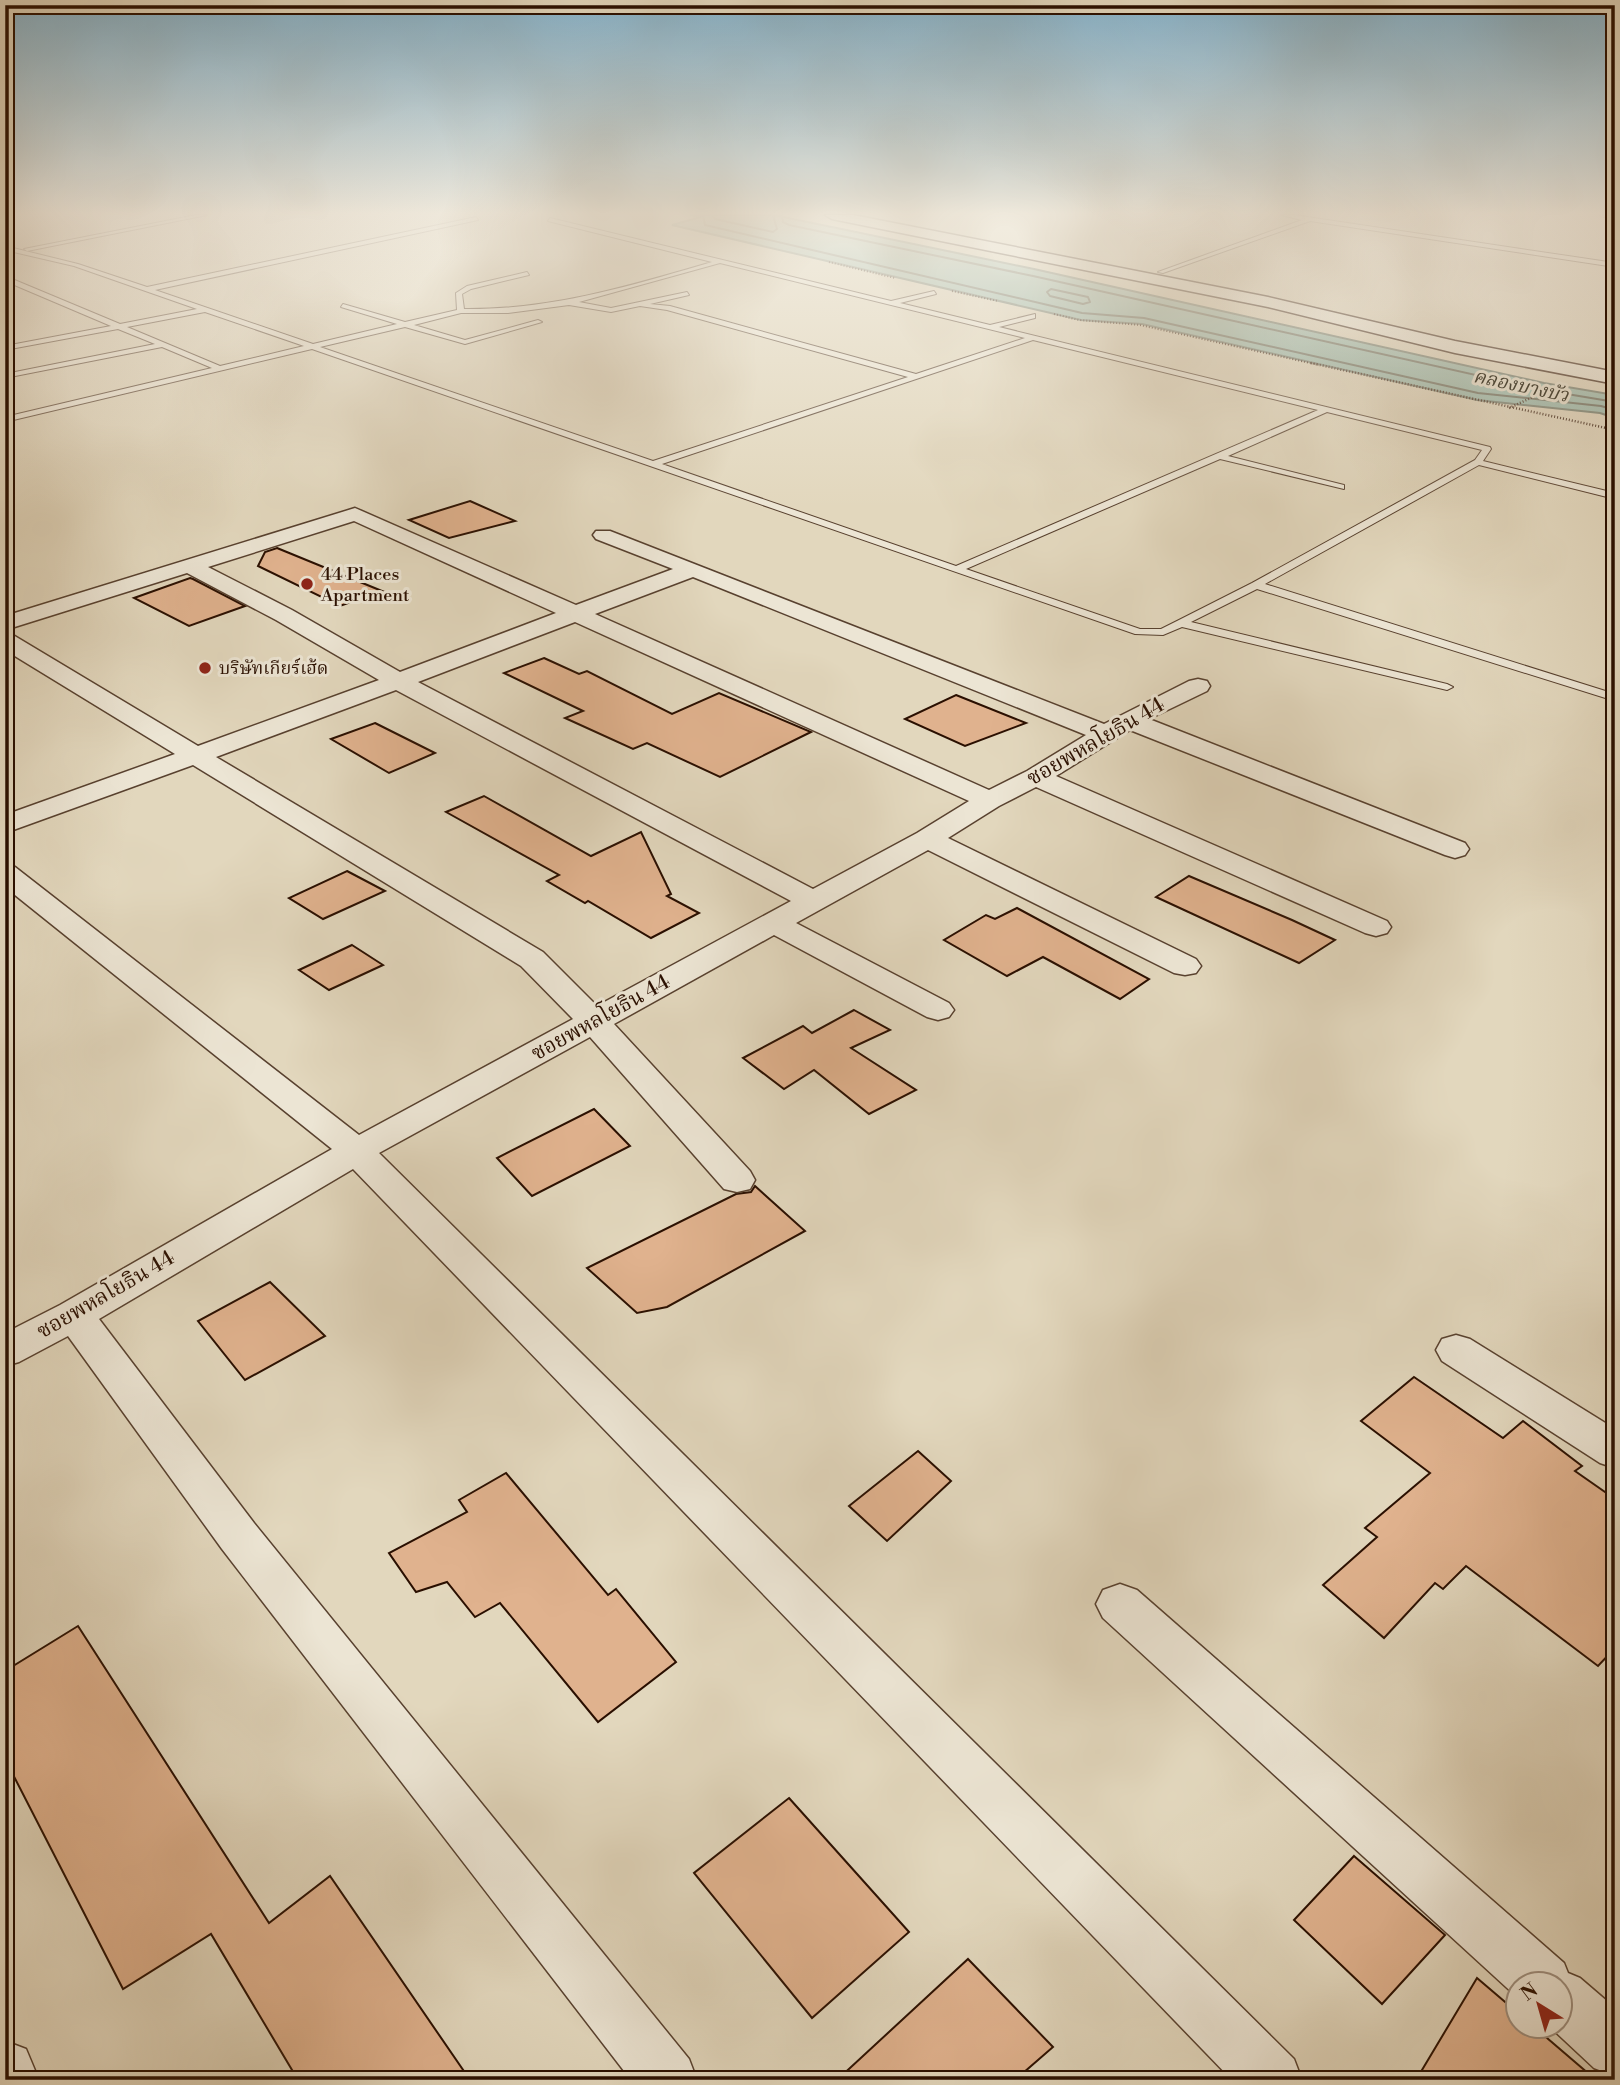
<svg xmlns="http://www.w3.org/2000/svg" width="1620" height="2085" viewBox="0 0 1620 2085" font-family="'Libre Bodoni','Noto Serif Thai',serif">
	<rect width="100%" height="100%" fill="#e2d7bd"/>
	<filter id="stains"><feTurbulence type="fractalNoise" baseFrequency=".00286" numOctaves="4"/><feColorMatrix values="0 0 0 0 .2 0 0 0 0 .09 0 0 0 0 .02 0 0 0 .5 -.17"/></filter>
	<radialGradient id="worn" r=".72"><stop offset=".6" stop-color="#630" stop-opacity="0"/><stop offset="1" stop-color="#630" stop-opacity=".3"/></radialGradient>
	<polygon fill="#95baad" stroke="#6a7668" stroke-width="2" points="690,215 774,215 1034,269 1544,383 1615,395 1615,418 1600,413 1477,400 1142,324 1081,320 672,225 701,217"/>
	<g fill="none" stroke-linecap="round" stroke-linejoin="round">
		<g stroke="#606456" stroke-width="2">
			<polyline points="703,215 705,225 1082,313 1144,318 1478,393 1601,406 1615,410"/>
			<polyline points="712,215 715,219 773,232 777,229 773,215"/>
			<polyline points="782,215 783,222 789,225 1033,276 1543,390 1615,402"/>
			<polygon points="1051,289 1088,297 1090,302 1083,304 1050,296 1047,292"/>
		</g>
	</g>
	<g fill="#e0b28e" stroke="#2a0f00" stroke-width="2">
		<polygon points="470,501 515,521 449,538 409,520"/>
		<polygon points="277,548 382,591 340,606 258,566 265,552"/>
		<polygon points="190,578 193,579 245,606 189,626 134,598"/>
		<polygon points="544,658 579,674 587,671 672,714 719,693 811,732 720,777 647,743 633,749 565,718 583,711 504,673"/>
		<polygon points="956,695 1026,723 965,746 905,719"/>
		<polygon points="375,723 435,753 389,773 331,739"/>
		<polygon points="484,796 591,856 641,832 671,894 667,896 699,913 651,938 588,901 585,903 547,881 559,875 446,812"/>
		<polygon points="347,871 385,891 323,919 289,898"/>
		<polygon points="1189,876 1292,920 1335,940 1299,963 1156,897"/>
		<polygon points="1017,908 1149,979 1120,999 1043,957 1007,976 944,940 986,915 995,919"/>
		<polygon points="352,945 383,965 329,990 299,970"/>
		<polygon points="854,1010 890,1030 851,1048 916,1090 869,1114 814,1070 784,1089 743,1058 803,1026 812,1033"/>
		<polygon points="594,1109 630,1146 532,1196 497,1158"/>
		<polygon points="755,1186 805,1231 667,1307 637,1313 587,1268 736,1194 751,1192"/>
		<polygon points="270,1282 325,1336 245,1380 198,1321"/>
		<polygon points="1414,1377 1503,1438 1523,1421 1582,1466 1575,1471 1615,1499 1615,1648 1598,1666 1466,1566 1443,1589 1435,1583 1384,1638 1323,1585 1377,1537 1365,1528 1430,1473 1361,1421"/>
		<polygon points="918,1451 951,1481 887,1541 849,1506"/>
		<polygon points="506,1473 608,1595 616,1589 676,1662 598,1722 500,1603 475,1617 447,1582 416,1592 389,1553 467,1512 459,1500"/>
		<polygon points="78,1626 269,1923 330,1876 470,2080 298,2080 211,1934 123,1989 5,1759 5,1671"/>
		<polygon points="789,1798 909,1932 812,2018 694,1873"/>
		<polygon points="1354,1856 1445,1935 1382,2004 1294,1920"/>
		<polygon points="968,1959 1053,2047 1015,2080 837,2080"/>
		<polygon points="1477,1978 1518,2013 1518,2026 1533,2026 1596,2080 1416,2080"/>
	</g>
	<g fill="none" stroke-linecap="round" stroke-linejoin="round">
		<g stroke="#58412f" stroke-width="2">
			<g id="lane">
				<polygon points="196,215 207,215 27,251 24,249"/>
				<polygon points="1281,215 1294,215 1615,263 1615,267 1310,221 1163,273 1158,272 1302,220"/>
				<polygon points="1600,215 1615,216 1615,220 1601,216"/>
				<path d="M476,217l2,3 -323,70 158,54 84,-20 -56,-17 2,-3 62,18 52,-12 -1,-17 11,-7 60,-14 2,3 -58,14 -9,5 2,15c87,1 166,-23 248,-47l-164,-41 2,-3 341,83 43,-10 2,3 -36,9 90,22 45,-11v4l-36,9 491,120 1,2 -8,12 132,32v6l-136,-34 -214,119 350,110v7l-358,-112 -66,33 256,62 6,3 -6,3 -265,-63 -19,8 -28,-1 -823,-285 -307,73v-5l207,-49 -50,-21 -157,31v-4l150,-30 -37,-15 -113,21v-4l106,-20 -106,-45v-5l115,48 77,-15 -123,-43 -69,-16v-4l73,18 69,23zM720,263l305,75 -109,36 -246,-68 -20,-2 39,-9 -2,-3 -76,16 -32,-6zM569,305l42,7 29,-6 27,4 241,67 -255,84 -333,-114 85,-20 60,17 77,-22 -4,-2 -73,20 -51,-15 47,-12h47zM205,312l99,34 -84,20 -93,-39zM1033,340l285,70 -362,156 -294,-102zM1327,412l155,38 -7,10 -223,123 -75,38 -16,8h-21l-174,-60 254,-110 124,30v-4l-116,-29z"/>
			</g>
		</g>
		<g stroke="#58412f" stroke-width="3">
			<g id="street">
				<path d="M355,508l221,97 97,-36 -77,-30 -3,-4 3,-4h14l494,193 85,-43 9,-2 9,2 3,5 -3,5 -58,28 316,124 4,6 -4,6 -10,3 -10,-3 -315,-125 -74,46 331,145 4,6 -4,6 -11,3 -11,-3 -329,-146 -37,19 -51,32 248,121 5,7 -5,7 -11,2 -11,-2 -246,-123 -132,73 153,80 5,7 -5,7 -11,3 -11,-3 -153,-82 -160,89 136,147 5,9 -5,9 -13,3 -13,-3 -134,-152 -211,116 915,906 8,21h-70l-879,-911 -254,150 155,204 435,536 8,21h-66l-409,-531 -154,-213 -49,26 -14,4v-33l55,-28 272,-156 -327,-262v-23l10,3 344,268 214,-116 -52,-53 -328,-201 -188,68v-18l170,-61 -170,-104v-17l8,2 185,111 181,-66 -103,-60 -89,-47 -182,57v-14zM354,521l202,92 -156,59 -108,-62 -84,-43zM693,577l393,158 -59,36 -38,19 -394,-176zM575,622l394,179 -52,32 -104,56 -395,-207zM396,690l395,211 -194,105 -54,-54 -327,-195z"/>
				<polygon points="1456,1335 1470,1339 1615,1429 1615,1468 1600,1463 1442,1361 1436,1350 1442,1339"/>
				<polygon points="1120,1584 1137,1590 1564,1963 1568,1973 1580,1978 1615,2008 1615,2076 1594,2068 1548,2025 1560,2025 1560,1983 1518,1983 1518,1998 1103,1618 1096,1604 1103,1590"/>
				<polygon points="5,2041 26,2049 39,2080 5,2080"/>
			</g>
		</g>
		<g stroke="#2a0f00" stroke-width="3">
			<polygon id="secondary" points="825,215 853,215 1268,297 1455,341 1615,372 1615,384 1455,353 1268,307 832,219"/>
		</g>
		<g stroke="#2a0f00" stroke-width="2" stroke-dasharray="1 2" stroke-linecap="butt">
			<polyline points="829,262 895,278"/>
			<polyline points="952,291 998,301"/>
			<polyline points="1054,314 1079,320 1140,325 1319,365"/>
		</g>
		<g stroke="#2a0f00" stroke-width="2.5" stroke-dasharray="1 2" stroke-linecap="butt">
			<polyline points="1311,363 1615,430"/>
			<polyline points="1509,408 1546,391"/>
		</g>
		<use href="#lane" fill="#ece5d4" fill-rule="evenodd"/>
		<use href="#street" fill="#ece5d4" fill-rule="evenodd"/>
		<use href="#secondary" fill="#ece5d4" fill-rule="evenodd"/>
	</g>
	<linearGradient id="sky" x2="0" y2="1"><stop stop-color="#87b6d0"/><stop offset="0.42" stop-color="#f2ede1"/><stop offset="1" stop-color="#f2ede1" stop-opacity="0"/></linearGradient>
	<rect width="1620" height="507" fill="url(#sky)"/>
	<g fill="#8f2418" stroke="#ece5d4" stroke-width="2.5">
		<circle cx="307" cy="584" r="7"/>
		<circle cx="205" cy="668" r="7"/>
	</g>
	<g text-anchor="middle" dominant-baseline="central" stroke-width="6" stroke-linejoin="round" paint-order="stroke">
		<g font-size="18" fill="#2a0f00" stroke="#ece5d4" text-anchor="start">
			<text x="321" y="574">44 Places<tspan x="321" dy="21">Apartment</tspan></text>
			<text x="219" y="668">บริษัทเกียร์เฮ้ด</text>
		</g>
		<g font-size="19" font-style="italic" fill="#4f4b3d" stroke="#ece5d4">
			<text transform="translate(1521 386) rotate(12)">คลองบางบัว</text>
		</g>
		<g font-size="21" fill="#2a0f00" stroke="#ece5d4">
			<text transform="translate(1096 742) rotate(-30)">ซอยพหลโยธิน 44</text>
			<text transform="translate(601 1018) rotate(-29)">ซอยพหลโยธิน 44</text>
			<text transform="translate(106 1295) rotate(-30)">ซอยพหลโยธิน 44</text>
		</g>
	</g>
	<rect width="1620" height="2085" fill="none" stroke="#e2d7bd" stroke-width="28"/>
	<rect x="7" y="7" width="1606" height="2071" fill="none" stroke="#2a0f00" stroke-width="3.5"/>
	<rect x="14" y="14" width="1592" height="2057" fill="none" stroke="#2a0f00" stroke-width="2"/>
	<g transform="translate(1539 2005) rotate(323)"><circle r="33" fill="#ece5d4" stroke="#9e8f7f" stroke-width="2"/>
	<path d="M0-5L12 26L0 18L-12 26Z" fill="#8f2418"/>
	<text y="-10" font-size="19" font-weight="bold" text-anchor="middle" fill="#2a0f00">N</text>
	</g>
	<rect width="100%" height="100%" filter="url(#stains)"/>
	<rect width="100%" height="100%" fill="url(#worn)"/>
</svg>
